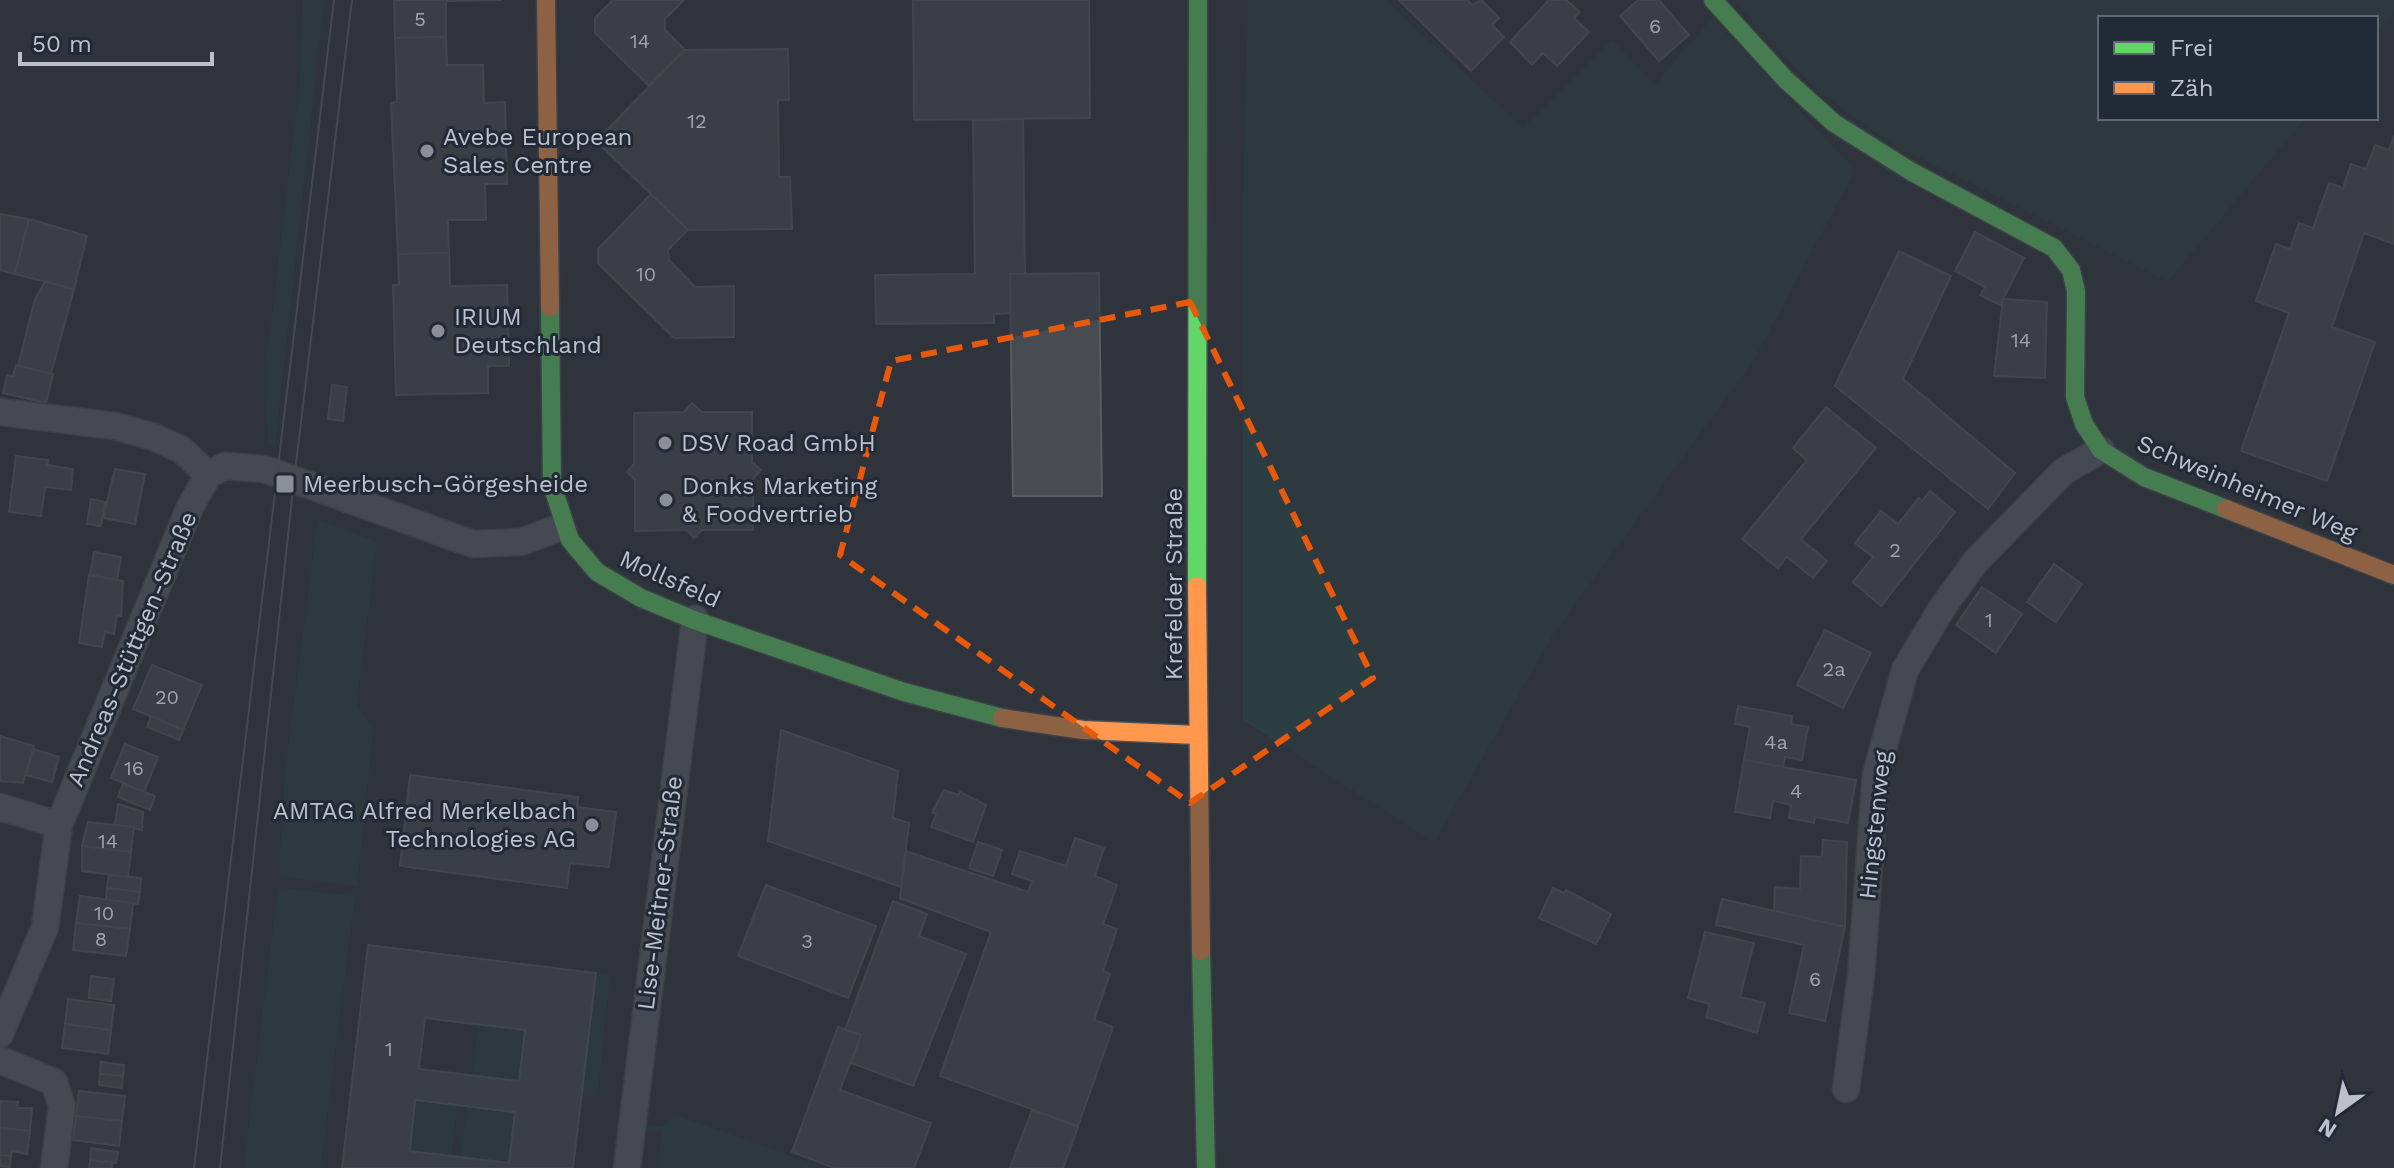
<svg xmlns="http://www.w3.org/2000/svg" width="2394" height="1168" viewBox="0 0 2394 1168" font-family="'Work Sans',sans-serif">
	<rect width="100%" height="100%" fill="#30343c"/>
	<g fill="#2d3e43">
		<polygon points="303,0 324,0 275,445 268,443 266,368 300,82"/>
		<polygon points="1248,0 1386,0 1523,128 1612,40 1655,85 1712,18 1855,170 1753,361 1553,634 1434,842 1243,720 1243,209"/>
		<polygon points="1732,0 2394,0 2394,12 2376,33 2376,18 2100,18 2100,118 2305,118 2168,281 1894,145 1819,92"/>
		<polygon points="318,520 377,542 356,706 373,728 357,886 279,876 285,773"/>
		<polygon points="278,888 355,896 320,1168 244,1168"/>
		<polygon points="596,973 610,976 597,1097 581,1095"/>
		<polygon points="478,1024 525,1030 519,1081 472,1075"/>
		<polygon points="415,1100 457,1105 451,1156 410,1151"/>
		<polygon points="467,1106 515,1112 509,1163 461,1157"/>
		<polygon points="675,1115 825,1168 657,1168 662,1133 647,1131 648,1125 662,1127"/>
	</g>
	<g fill="#484b52" stroke="#585c63" stroke-width="2" fill-rule="evenodd">
		<polygon points="394,0 502,0 446,1 446,37 395,38"/>
		<polygon points="613,0 684,0 665,19 665,30 685,50 649,86 595,33 595,18"/>
		<polygon points="913,0 1089,0 1090,118 914,120"/>
		<polygon points="1399,0 1467,0 1472,5 1481,0 1499,18 1492,25 1504,37 1471,71"/>
		<polygon points="1549,0 1566,0 1580,12 1574,18 1589,32 1557,66 1543,53 1532,65 1510,42"/>
		<polygon points="1638,0 1659,0 1689,35 1659,61 1620,16"/>
		<polygon points="446,37 447,65 483,65 484,103 505,102 507,184 485,184 486,220 448,220 449,253 398,254 391,103 397,102 395,38"/>
		<polygon points="788,49 789,100 778,100 779,177 790,177 792,229 688,230 596,141 685,50"/>
		<polygon points="1023,119 1025,274 1010,274 1011,313 994,314 994,323 876,324 875,275 975,274 973,120"/>
		<polygon points="2394,136 2394,244 2364,233 2332,327 2375,342 2327,481 2241,451 2289,313 2256,301 2276,244 2290,249 2299,223 2313,228 2329,183 2343,188 2351,164 2366,169 2375,145 2389,150"/>
		<polygon points="651,194 688,230 668,250 669,260 695,287 734,286 734,337 674,338 598,263 598,249"/>
		<polygon points="0,214 29,219 15,274 0,270"/>
		<polygon points="29,219 87,236 74,289 15,274"/>
		<polygon points="1975,232 2024,258 2000,305 1980,295 1985,287 1955,271"/>
		<polygon points="1899,251 1951,276 1903,379 2015,473 1988,509 1835,386"/>
		<polygon points="449,253 450,286 507,285 509,366 488,366 488,393 396,395 393,285 399,285 398,254"/>
		<polygon points="1099,273 1102,496 1013,496 1010,274"/>
		<polygon points="45,282 74,289 51,374 18,366 35,299"/>
		<polygon points="2003,299 2047,302 2045,378 1994,376"/>
		<polygon points="16,365 53,374 46,403 3,393 7,375 13,376"/>
		<polygon points="332,385 347,387 343,421 328,419"/>
		<polygon points="692,403 702,412 752,412 752,462 761,470 753,479 753,530 702,530 694,538 687,530 635,531 635,480 627,472 634,464 634,413 684,412"/>
		<polygon points="1826,407 1876,448 1801,539 1827,561 1813,578 1787,557 1778,568 1742,539 1807,460 1793,448"/>
		<polygon points="16,456 48,460 47,465 73,469 71,490 45,487 41,516 9,512"/>
		<polygon points="115,469 145,474 135,524 103,518"/>
		<polygon points="1930,491 1955,512 1881,606 1853,582 1873,557 1855,543 1881,511 1898,524 1919,498 1922,501"/>
		<polygon points="91,499 105,502 101,526 87,524"/>
		<polygon points="94,552 121,557 117,580 90,575"/>
		<polygon points="2054,564 2082,584 2056,622 2027,602"/>
		<polygon points="89,575 123,581 121,616 117,615 114,634 105,632 102,647 79,643"/>
		<polygon points="1982,587 2022,614 1996,653 1956,625"/>
		<polygon points="1825,630 1871,653 1843,708 1797,685"/>
		<polygon points="152,665 202,685 183,730 133,709"/>
		<polygon points="1738,706 1792,716 1791,724 1808,727 1802,760 1785,757 1783,767 1744,760 1750,727 1735,724"/>
		<polygon points="151,716 183,730 179,740 147,727"/>
		<polygon points="781,730 898,771 893,818 909,823 901,887 768,841"/>
		<polygon points="0,736 34,746 23,783 0,781"/>
		<polygon points="125,744 158,757 144,792 111,778"/>
		<polygon points="33,749 59,757 52,782 26,775"/>
		<polygon points="1744,760 1856,780 1848,823 1815,817 1814,823 1789,818 1791,805 1773,801 1770,818 1735,812"/>
		<polygon points="410,775 578,797 577,807 616,812 609,867 570,863 567,888 400,866"/>
		<polygon points="123,784 155,796 150,810 118,797"/>
		<polygon points="944,790 958,795 960,792 986,805 973,842 931,827 936,814 932,812"/>
		<polygon points="118,804 143,812 142,830 115,825"/>
		<polygon points="88,822 134,827 131,852 82,846"/>
		<polygon points="1075,838 1104,848 1095,876 1117,885 1103,924 1117,929 1103,971 1110,974 1094,1020 1113,1027 1078,1126 940,1076 991,932 900,898 906,851 1028,892 1032,881 1012,874 1020,851 1066,866"/>
		<polygon points="1823,840 1847,842 1845,927 1774,911 1775,887 1800,889 1801,856 1822,857"/>
		<polygon points="978,842 1002,850 993,876 969,868"/>
		<polygon points="82,846 131,852 128,877 82,871"/>
		<polygon points="109,875 141,878 140,892 107,888"/>
		<polygon points="766,885 876,926 848,998 738,956"/>
		<polygon points="107,888 140,892 138,904 106,900"/>
		<polygon points="1553,888 1564,893 1566,890 1611,914 1596,944 1539,918"/>
		<polygon points="80,896 133,903 130,929 76,923"/>
		<polygon points="1722,899 1845,927 1825,1021 1789,1013 1804,945 1716,925"/>
		<polygon points="893,901 927,914 919,936 966,954 913,1086 851,1063 861,1035 845,1030"/>
		<polygon points="76,923 130,929 126,956 73,950"/>
		<polygon points="1705,932 1754,943 1740,997 1765,1003 1757,1033 1706,1017 1710,1004 1688,998"/>
		<path d="M368,945l228,28 -23,195h-231zM425,1018l100,12 -6,51 -100,-12zM415,1100l100,12 -6,51 -99,-12z"/>
		<polygon points="91,976 114,979 111,1001 89,998"/>
		<polygon points="68,999 114,1005 111,1030 65,1024"/>
		<polygon points="65,1024 111,1030 108,1054 62,1048"/>
		<polygon points="838,1027 861,1035 840,1090 931,1123 914,1168 834,1168 792,1152"/>
		<polygon points="101,1062 124,1065 123,1076 100,1074"/>
		<polygon points="100,1074 123,1076 122,1088 99,1085"/>
		<polygon points="79,1091 125,1096 122,1121 76,1116"/>
		<polygon points="0,1101 18,1102 17,1108 32,1108 30,1131 0,1128"/>
		<polygon points="1032,1110 1078,1127 1063,1168 1010,1168"/>
		<polygon points="76,1116 122,1121 119,1146 73,1140"/>
		<polygon points="0,1128 30,1131 27,1154 12,1151 11,1156 0,1155"/>
		<polygon points="91,1148 118,1152 116,1163 90,1160"/>
		<polygon points="0,1155 11,1156 10,1167 0,1166"/>
		<polygon points="90,1160 112,1163 112,1168 89,1168"/>
	</g>
	<g fill="none" stroke-linecap="round" stroke-linejoin="round">
		<g stroke="#4c4f55" stroke-width="29">
			<g id="street">
				<polyline points="0,412 115,426 154,437 182,450 208,475 225,466 264,469 473,544 521,542 561,527"/>
				<polyline points="0,807 59,825"/>
				<polyline points="0,1034 45,927 59,825 190,507 208,475"/>
				<polyline points="0,1060 54,1082 62,1106 54,1168"/>
				<polyline points="1846,1089 1861,976 1876,774 1905,670 1942,608 1976,561 2064,471 2101,450"/>
				<polyline points="627,1168 695,619"/>
			</g>
		</g>
		<g stroke="#4c4f55" stroke-width="21">
			<g id="fast">
				<polyline points="1713,0 1786,80 1834,123 1912,172 2054,248 2071,270 2076,291 2075,397 2084,424 2101,450 2144,477 2226,509"/>
				<polyline points="550,307 552,485 570,540 597,572 641,598 694,620 904,692 1002,718"/>
				<polyline points="1197,586 1198,0"/>
				<polyline points="1201,951 1206,1168"/>
			</g>
		</g>
		<g stroke="#4c4f55" stroke-width="21">
			<g id="slow">
				<polyline points="546,0 550,307"/>
				<polyline points="2226,509 2394,575"/>
				<polyline points="1197,586 1201,951"/>
				<polyline points="1002,718 1083,730 1197,735"/>
			</g>
		</g>
		<use href="#street" stroke="#60636a" stroke-width="26"/>
		<use href="#fast" stroke="#63d668" stroke-width="18"/>
		<use href="#slow" stroke="#ff974d" stroke-width="18"/>
		<g stroke="#5e6168" stroke-width="2">
			<polyline points="194,1168 334,0"/>
			<polyline points="220,1168 294,480 352,0"/>
		</g>
	</g>
	<path d="M0 0H2394V1168H0ZM1190,302l183,376 -183,125 -350,-248 51,-194z" fill="#30343c" fill-opacity=".55" fill-rule="evenodd"/>
	<path fill="none" stroke="#e8590c" stroke-width="6" stroke-dasharray="16 10" stroke-linejoin="round" d="M1190,302l183,376 -183,125 -350,-248 51,-194z"/>
	<g fill="#8a8f99" stroke="#232a37" stroke-width="3">
		<circle cx="427" cy="151" r="8"/>
		<circle cx="438" cy="331" r="8"/>
		<circle cx="665" cy="443" r="8"/>
		<rect x="275" y="474" width="20" height="20" rx="4"/>
		<circle cx="666" cy="500" r="8"/>
		<circle cx="592" cy="825" r="8"/>
	</g>
	<g text-anchor="middle" dominant-baseline="central" stroke-width="6" stroke-linejoin="round" paint-order="stroke">
		<g font-size="20" fill="#9ea3ad">
			<text x="420" y="19">5</text>
			<text x="1655" y="26">6</text>
			<text x="640" y="41">14</text>
			<text x="697" y="121">12</text>
			<text x="646" y="274">10</text>
			<text x="2021" y="340">14</text>
			<text x="1895" y="550">2</text>
			<text x="1989" y="620">1</text>
			<text x="1834" y="669">2a</text>
			<text x="167" y="697">20</text>
			<text x="1776" y="742">4a</text>
			<text x="134" y="768">16</text>
			<text x="1796" y="791">4</text>
			<text x="108" y="841">14</text>
			<text x="104" y="913">10</text>
			<text x="101" y="939">8</text>
			<text x="807" y="941">3</text>
			<text x="1815" y="979">6</text>
			<text x="389" y="1049">1</text>
		</g>
		<g font-size="24" fill="#bbc0cb" stroke="#232a37" text-anchor="start">
			<text x="443" y="137">Avebe European<tspan x="443" dy="28">Sales Centre</tspan></text>
			<text x="454" y="317">IRIUM<tspan x="454" dy="28">Deutschland</tspan></text>
			<text x="681" y="443">DSV Road GmbH</text>
			<text x="303" y="484">Meerbusch-Görgesheide</text>
			<text x="682" y="486">Donks Marketing<tspan x="682" dy="28">&amp; Foodvertrieb</tspan></text>
			<text x="576" y="811" text-anchor="end">AMTAG Alfred Merkelbach<tspan x="576" dy="28">Technologies AG</tspan></text>
		</g>
		<g font-size="24" fill="#bbc0cb" stroke="#232a37">
			<text transform="translate(2247 488) rotate(23)">Schweinheimer Weg</text>
			<text transform="translate(670 579) rotate(24)">Mollsfeld</text>
			<text transform="translate(1174 584) rotate(-90)">Krefelder Straße</text>
			<text transform="translate(132 649) rotate(-67)">Andreas-Stüttgen-Straße</text>
			<text transform="translate(1875 825) rotate(-84)">Hingstenweg</text>
			<text transform="translate(660 893) rotate(-83)">Lise-Meitner-Straße</text>
		</g>
	</g>
	<rect x="2098" y="16" width="280" height="104" fill="#232a37" stroke="#606672" stroke-width="2"/>
	<rect x="2114" y="42" width="40" height="12" fill="#63d668" stroke="#606672" stroke-width="2"/>
	<text x="2170" y="56" font-size="24" fill="#bbc0cb">Frei</text>
	<rect x="2114" y="82" width="40" height="12" fill="#ff974d" stroke="#606672" stroke-width="2"/>
	<text x="2170" y="96" font-size="24" fill="#bbc0cb">Zäh</text>
	<g transform="translate(2338 1112) rotate(213)" stroke="#232a37" stroke-width="6" paint-order="stroke">
	<path d="M0-6L14 30L0 20L-14 30Z" fill="#bbc0cb"/>
	<text y="-12" font-size="22" font-weight="bold" text-anchor="middle" fill="#bbc0cb">N</text>
	</g>
	<path d="M20 52v12h192v-12" fill="none" stroke="#bbc0cb" stroke-width="4"/>
	<text x="32" y="52" font-size="24" fill="#bbc0cb" stroke="#232a37" stroke-width="6" paint-order="stroke">50 m</text>
</svg>
